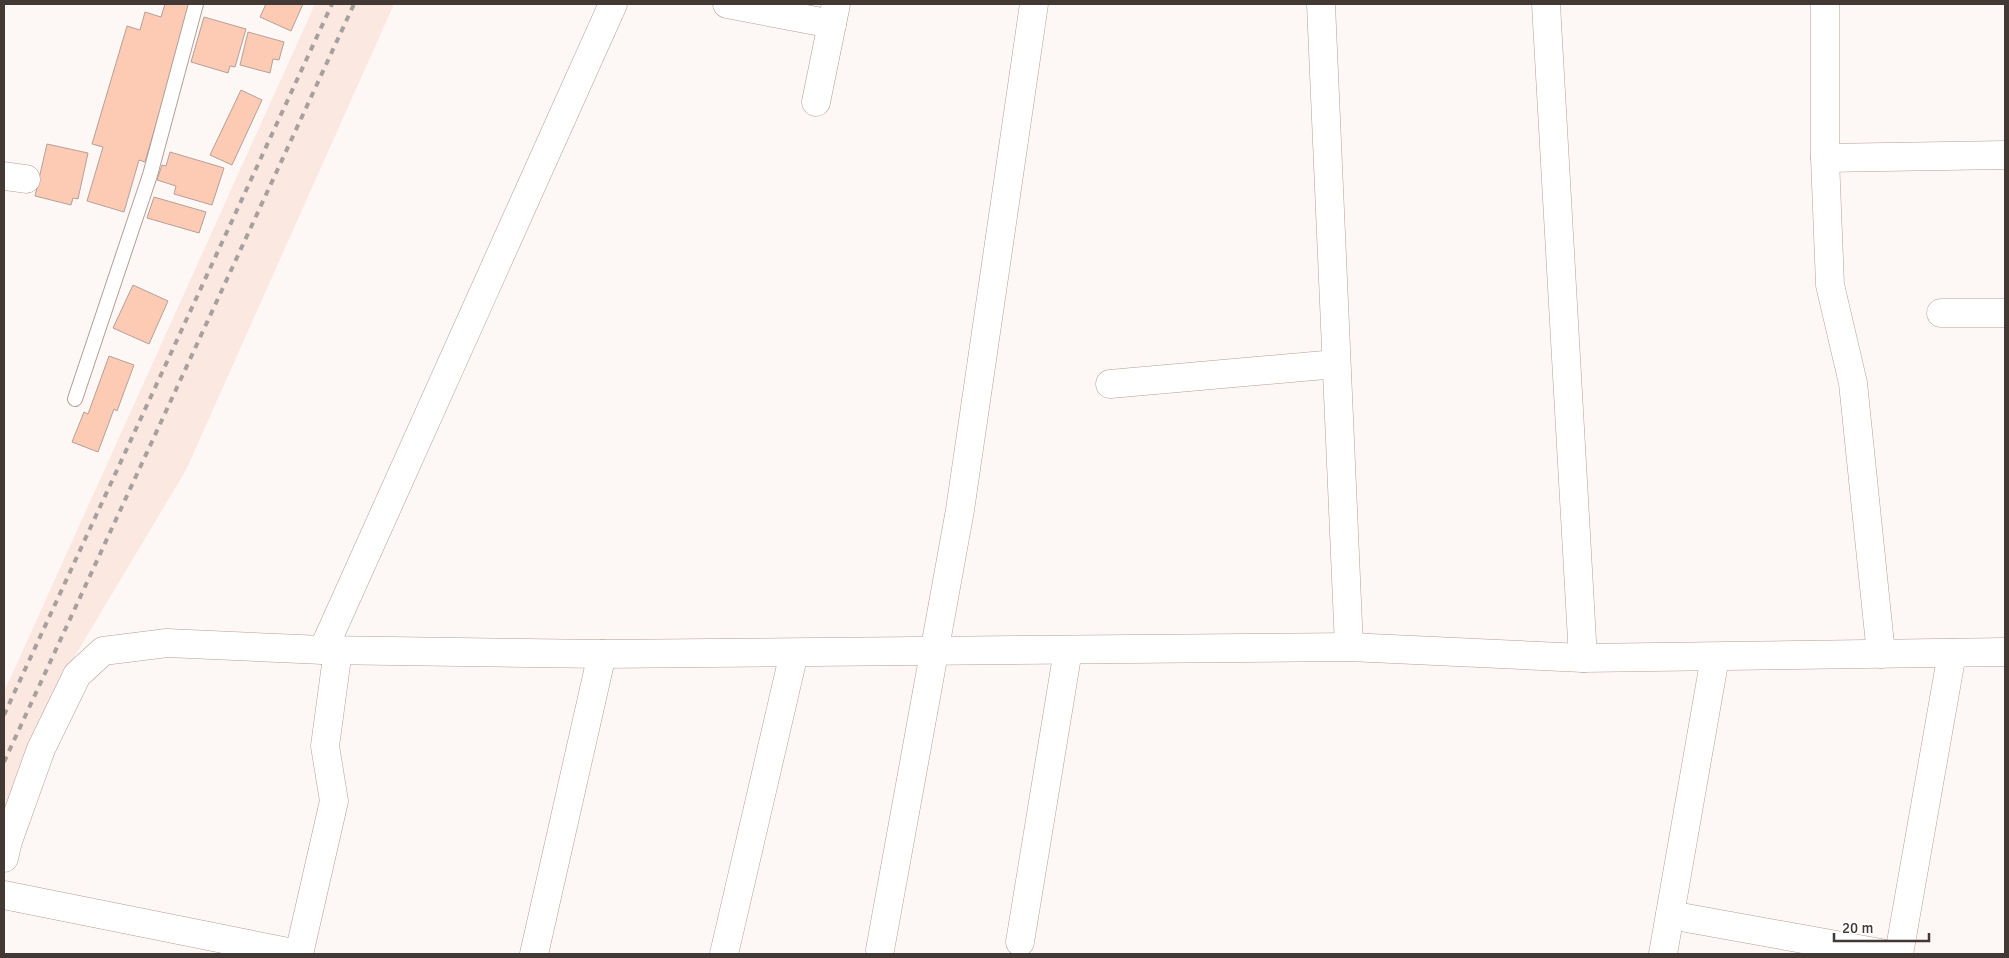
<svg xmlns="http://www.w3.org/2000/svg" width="2009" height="958" viewBox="0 0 2009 958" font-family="Signika,sans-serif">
	<rect width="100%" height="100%" fill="#fdf8f6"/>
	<polygon fill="#fbe8e1" points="315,4 394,4 186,470 66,671 4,813 4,692"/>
	<g fill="#fdcab4" stroke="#b5a097">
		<polygon points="165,4 191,4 145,162 139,160 124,212 87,201 103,147 92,144 127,26 140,30 145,12 161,17"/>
		<polygon points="266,4 303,4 291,31 260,17"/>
		<polygon points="204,17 246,29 235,67 230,66 228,73 191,62"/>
		<polygon points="248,32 284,42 279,60 273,59 270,73 240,65"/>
		<polygon points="241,90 262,100 232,165 210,155"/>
		<polygon points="47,144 88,153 78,199 73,198 71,205 35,196"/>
		<polygon points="170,152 224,168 212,205 174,194 176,186 157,180 162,165 166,166"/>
		<polygon points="154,197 206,212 199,233 147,218"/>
		<polygon points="133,285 168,301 149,344 113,328"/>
		<polygon points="109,356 134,365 117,411 114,409 98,452 72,442 84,412 88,414"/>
	</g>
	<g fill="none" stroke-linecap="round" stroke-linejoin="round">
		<g stroke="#b49f97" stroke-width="16">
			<polyline id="service" points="75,399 150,175 196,4"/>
		</g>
		<g stroke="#b49f97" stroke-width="29">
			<g id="minor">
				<polyline points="727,4 832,24"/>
				<polyline points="1321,4 1349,647"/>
				<polyline points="1546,4 1583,658"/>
				<polyline points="1825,4 1825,158 1830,285 1853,383 1881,654"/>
				<polyline points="816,102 836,4"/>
				<polyline points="1825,158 2005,155"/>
				<polyline points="4,176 26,179"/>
				<polyline points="1941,313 2005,313"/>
				<polyline points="1110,384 1336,364"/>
				<polyline points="323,650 613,4"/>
				<polyline points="4,858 8,841 41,749 77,675 103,651 167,643 323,650 602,654 1349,647 1583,658 2005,652"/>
				<polyline points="4,895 298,954"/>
				<polyline points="1670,915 1886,954"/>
				<polyline points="1020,942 1068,650"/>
				<polyline points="880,950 960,510 1034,4"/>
				<polyline points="299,954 334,801 325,746 338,650"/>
				<polyline points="534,954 602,654"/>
				<polyline points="724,954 794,653"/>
				<polyline points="1663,954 1715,657"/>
				<polyline points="1899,954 1952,653"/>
			</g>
		</g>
		<use href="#service" stroke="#fff" stroke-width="14"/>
		<use href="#minor" stroke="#fff" stroke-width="28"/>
		<g stroke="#a7a09d" stroke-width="4" stroke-dasharray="6 6" stroke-linecap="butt">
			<polyline points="4,715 332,4"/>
			<polyline points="4,762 354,4"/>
		</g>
	</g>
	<rect width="2009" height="958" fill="none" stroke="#423935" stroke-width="10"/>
	<path d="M1834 933v8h95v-8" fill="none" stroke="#423935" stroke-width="2.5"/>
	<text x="1842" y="933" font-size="15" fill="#423935" stroke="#ffffff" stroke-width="4" paint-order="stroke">20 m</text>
</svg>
